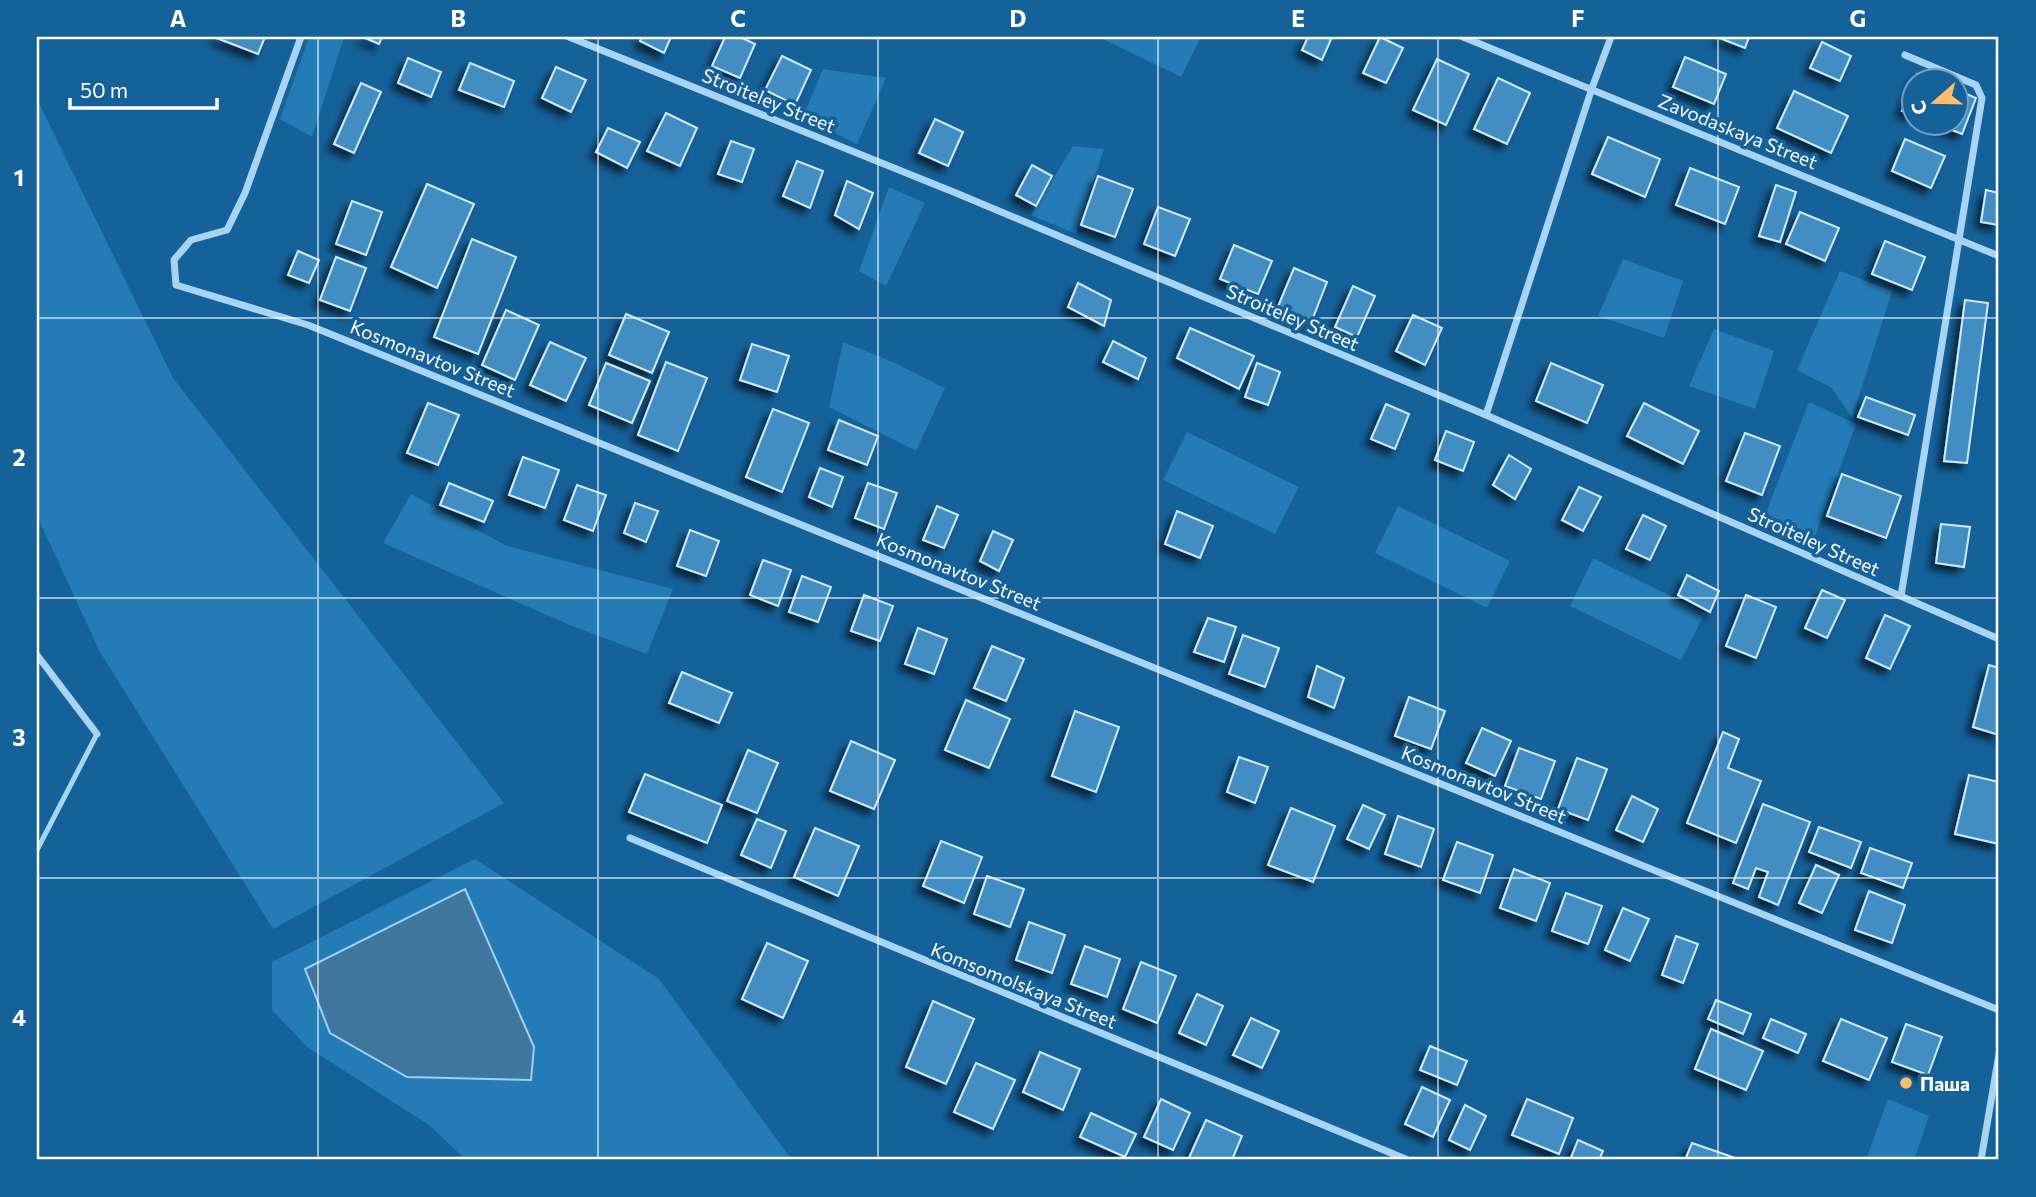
<svg xmlns="http://www.w3.org/2000/svg" width="2036" height="1197" viewBox="0 0 2036 1197" font-family="Commissioner,sans-serif">
	<defs>
		<filter id="shadow"><feDropShadow dx="-6" dy="6" stdDeviation="3.5" flood-color="#0009"/></filter>
	</defs>
	<rect width="100%" height="100%" fill="#15619a"/>
	<g fill="#247bb6">
		<polygon points="309,37 344,37 312,137 280,119"/>
		<polygon points="1099,37 1201,37 1181,77"/>
		<polygon points="823,69 886,78 857,144 803,117"/>
		<polygon points="37,99 173,378 504,803 273,929 100,652 37,516"/>
		<polygon points="1073,146 1104,149 1076,234 1031,215"/>
		<polygon points="889,187 925,203 886,286 859,271"/>
		<polygon points="1623,259 1683,281 1664,338 1598,316"/>
		<polygon points="1840,271 1892,291 1852,418 1832,388 1797,370"/>
		<polygon points="1714,329 1774,351 1755,409 1689,386"/>
		<polygon points="843,342 895,363 945,388 916,451 829,407"/>
		<polygon points="1809,402 1856,424 1814,539 1763,520"/>
		<polygon points="1187,432 1299,487 1275,534 1163,480"/>
		<polygon points="411,494 507,546 673,589 647,654 572,626 383,543"/>
		<polygon points="1398,506 1510,561 1487,608 1375,553"/>
		<polygon points="1593,558 1705,613 1681,660 1570,606"/>
		<polygon points="475,859 659,979 792,1160 466,1160 429,1125 307,1047 272,1010 272,962"/>
		<polygon points="1888,1099 1929,1116 1914,1160 1876,1160 1867,1157"/>
	</g>
	<polygon fill="#3f769d" stroke="#9bd2f5" stroke-width="2" points="465,889 534,1047 531,1080 407,1077 330,1033 305,969"/>
	<g fill="#428dc2" stroke="#d0ebfd" stroke-width="2" filter="url(#shadow)">
		<polygon points="214,37 265,37 258,54"/>
		<polygon points="363,37 382,37 379,44"/>
		<polygon points="641,37 671,37 664,53 640,41"/>
		<polygon points="725,37 740,37 755,44 740,78 712,66"/>
		<polygon points="1308,37 1332,37 1322,60 1302,50"/>
		<polygon points="1380,37 1403,48 1386,83 1363,73"/>
		<polygon points="1717,37 1749,37 1745,48"/>
		<polygon points="1822,42 1851,56 1840,81 1810,68"/>
		<polygon points="782,56 811,70 795,105 765,90"/>
		<polygon points="1685,57 1726,74 1714,104 1673,87"/>
		<polygon points="408,58 441,72 431,97 398,83"/>
		<polygon points="1437,59 1469,74 1446,125 1413,110"/>
		<polygon points="470,63 514,81 504,107 459,90"/>
		<polygon points="556,67 586,80 571,112 542,98"/>
		<polygon points="1917,74 1933,80 1914,80"/>
		<polygon points="1498,78 1530,93 1507,144 1474,129"/>
		<polygon points="1913,82 1913,115 1902,111"/>
		<polygon points="361,83 381,92 354,153 334,144"/>
		<polygon points="1955,89 1976,98 1962,134 1932,122 1955,122"/>
		<polygon points="1794,91 1848,116 1831,153 1777,128"/>
		<polygon points="666,113 697,128 680,166 647,151"/>
		<polygon points="935,119 963,132 948,166 919,153"/>
		<polygon points="608,128 640,142 627,168 596,152"/>
		<polygon points="1608,137 1660,159 1645,197 1592,174"/>
		<polygon points="1905,139 1945,156 1931,188 1892,171"/>
		<polygon points="731,141 754,149 742,182 718,174"/>
		<polygon points="797,161 823,171 810,208 783,196"/>
		<polygon points="1032,165 1052,176 1036,206 1016,195"/>
		<polygon points="1690,168 1739,187 1725,224 1676,205"/>
		<polygon points="1098,176 1133,189 1115,237 1081,225"/>
		<polygon points="847,181 873,193 859,229 835,215"/>
		<polygon points="427,184 474,204 437,288 391,267"/>
		<polygon points="1776,185 1796,192 1780,242 1759,236"/>
		<polygon points="1986,190 1999,193 1999,225 1981,222"/>
		<polygon points="352,201 382,212 366,255 336,244"/>
		<polygon points="1158,207 1190,219 1175,256 1144,244"/>
		<polygon points="1800,212 1839,228 1825,261 1786,244"/>
		<polygon points="472,239 516,257 478,354 434,337"/>
		<polygon points="1885,241 1925,257 1912,290 1872,274"/>
		<polygon points="1234,245 1272,261 1258,294 1220,279"/>
		<polygon points="298,251 319,260 309,283 288,275"/>
		<polygon points="336,257 366,268 350,311 320,300"/>
		<polygon points="1294,268 1327,282 1311,323 1277,309"/>
		<polygon points="1078,283 1111,300 1104,326 1068,307"/>
		<polygon points="1353,286 1375,296 1357,337 1335,327"/>
		<polygon points="1965,300 1988,303 1967,463 1944,461"/>
		<polygon points="506,310 539,325 515,380 482,365"/>
		<polygon points="626,314 669,332 652,373 609,355"/>
		<polygon points="1413,315 1442,328 1425,365 1396,351"/>
		<polygon points="1190,328 1254,356 1239,389 1177,358"/>
		<polygon points="1113,341 1146,358 1138,379 1103,362"/>
		<polygon points="550,342 586,358 566,401 530,385"/>
		<polygon points="752,344 789,356 777,392 740,380"/>
		<polygon points="666,362 707,378 678,451 638,435"/>
		<polygon points="606,363 650,381 632,423 589,405"/>
		<polygon points="1257,363 1280,372 1268,405 1245,397"/>
		<polygon points="1551,363 1603,385 1587,423 1536,401"/>
		<polygon points="1866,397 1915,415 1908,435 1858,417"/>
		<polygon points="428,403 459,415 438,465 407,453"/>
		<polygon points="1644,403 1699,431 1683,464 1627,436"/>
		<polygon points="1386,404 1409,414 1395,449 1371,439"/>
		<polygon points="773,409 809,423 782,492 746,477"/>
		<polygon points="839,420 878,436 867,465 828,450"/>
		<polygon points="1446,431 1474,442 1463,471 1435,460"/>
		<polygon points="1745,433 1780,446 1762,495 1726,481"/>
		<polygon points="1509,455 1531,469 1515,499 1493,485"/>
		<polygon points="523,457 559,470 545,508 509,495"/>
		<polygon points="820,468 843,477 832,507 809,497"/>
		<polygon points="1842,474 1901,496 1886,538 1827,516"/>
		<polygon points="449,483 493,501 484,522 440,505"/>
		<polygon points="868,483 897,493 884,529 855,518"/>
		<polygon points="577,485 606,495 593,531 564,520"/>
		<polygon points="1579,487 1601,497 1583,531 1562,520"/>
		<polygon points="635,503 658,511 646,542 624,533"/>
		<polygon points="937,506 958,515 944,548 923,540"/>
		<polygon points="1177,511 1213,526 1200,558 1165,544"/>
		<polygon points="1643,515 1666,526 1650,560 1626,549"/>
		<polygon points="1941,524 1970,527 1964,567 1936,563"/>
		<polygon points="690,530 719,541 706,576 677,566"/>
		<polygon points="993,531 1013,540 999,571 980,561"/>
		<polygon points="763,560 791,570 778,606 750,595"/>
		<polygon points="1687,575 1719,591 1710,612 1678,595"/>
		<polygon points="802,576 831,587 818,622 789,612"/>
		<polygon points="1822,590 1845,600 1827,638 1805,628"/>
		<polygon points="864,595 893,606 880,641 851,631"/>
		<polygon points="1746,595 1776,607 1756,658 1726,646"/>
		<polygon points="1885,615 1910,626 1890,669 1866,658"/>
		<polygon points="1208,618 1236,627 1224,662 1194,652"/>
		<polygon points="918,628 947,639 934,674 905,664"/>
		<polygon points="1243,635 1279,648 1265,687 1229,674"/>
		<polygon points="992,646 1024,659 1006,701 974,688"/>
		<polygon points="1989,665 1999,668 1999,735 1973,727"/>
		<polygon points="1317,666 1344,678 1334,708 1308,697"/>
		<polygon points="682,672 732,693 719,723 669,703"/>
		<polygon points="1409,697 1445,711 1431,749 1395,736"/>
		<polygon points="966,700 1010,719 989,768 945,750"/>
		<polygon points="1075,711 1119,727 1096,792 1052,776"/>
		<polygon points="1482,728 1511,741 1495,776 1466,763"/>
		<polygon points="1723,732 1739,739 1728,768 1761,781 1736,843 1687,823"/>
		<polygon points="851,741 895,760 874,809 830,791"/>
		<polygon points="1519,748 1555,761 1541,799 1505,786"/>
		<polygon points="748,750 778,763 757,813 727,801"/>
		<polygon points="1239,757 1268,767 1255,803 1227,792"/>
		<polygon points="1577,758 1607,769 1588,820 1558,809"/>
		<polygon points="645,774 722,805 707,843 629,812"/>
		<polygon points="1969,775 1999,782 1999,844 1955,834"/>
		<polygon points="1632,796 1658,809 1643,842 1616,830"/>
		<polygon points="1763,804 1810,822 1778,905 1759,897 1768,872 1756,868 1748,889 1733,883"/>
		<polygon points="1363,805 1385,815 1369,849 1347,839"/>
		<polygon points="1291,808 1335,826 1313,882 1268,865"/>
		<polygon points="1398,816 1434,829 1421,867 1385,854"/>
		<polygon points="757,819 786,831 771,868 741,855"/>
		<polygon points="1819,827 1861,842 1851,868 1809,852"/>
		<polygon points="815,828 859,846 838,896 794,877"/>
		<polygon points="941,841 982,857 964,903 923,886"/>
		<polygon points="1457,842 1493,855 1480,893 1443,880"/>
		<polygon points="1870,848 1912,863 1903,888 1861,873"/>
		<polygon points="1816,865 1839,875 1822,913 1799,903"/>
		<polygon points="1514,869 1550,883 1536,921 1500,908"/>
		<polygon points="987,876 1024,889 1010,927 974,914"/>
		<polygon points="1869,891 1905,905 1892,943 1855,930"/>
		<polygon points="1566,893 1602,906 1588,944 1552,931"/>
		<polygon points="1623,908 1649,919 1630,961 1605,950"/>
		<polygon points="1029,922 1065,935 1052,973 1016,960"/>
		<polygon points="1676,936 1698,944 1683,983 1662,975"/>
		<polygon points="767,943 808,961 783,1018 742,999"/>
		<polygon points="1085,946 1120,959 1107,997 1071,984"/>
		<polygon points="1141,962 1176,976 1157,1023 1123,1009"/>
		<polygon points="1197,994 1223,1006 1206,1045 1179,1033"/>
		<polygon points="1716,1000 1751,1014 1743,1034 1708,1019"/>
		<polygon points="933,1001 974,1019 946,1084 906,1067"/>
		<polygon points="1251,1018 1279,1031 1262,1068 1233,1055"/>
		<polygon points="1771,1019 1806,1034 1798,1053 1763,1038"/>
		<polygon points="1841,1019 1887,1038 1869,1080 1823,1061"/>
		<polygon points="1906,1024 1942,1037 1928,1075 1892,1062"/>
		<polygon points="1711,1029 1763,1051 1746,1090 1695,1069"/>
		<polygon points="1430,1046 1467,1061 1457,1085 1420,1070"/>
		<polygon points="1040,1052 1080,1069 1063,1110 1023,1092"/>
		<polygon points="976,1063 1015,1080 993,1129 954,1112"/>
		<polygon points="1422,1087 1450,1100 1433,1137 1405,1124"/>
		<polygon points="1161,1099 1190,1113 1173,1150 1144,1137"/>
		<polygon points="1527,1099 1573,1118 1559,1154 1512,1135"/>
		<polygon points="1465,1105 1486,1116 1470,1150 1449,1140"/>
		<polygon points="1091,1113 1136,1134 1125,1157 1080,1137"/>
		<polygon points="1206,1120 1242,1136 1232,1160 1188,1160"/>
		<polygon points="1578,1140 1603,1151 1599,1160 1570,1160"/>
		<polygon points="1692,1143 1741,1160 1685,1160"/>
	</g>
	<g fill="none" stroke-linecap="round" stroke-linejoin="round">
		<polyline stroke="#a8d4f3" stroke-width="5" points="37,850 97,734"/>
		<g stroke="#a8d4f3" stroke-width="7">
			<polyline points="301,37 245,193 227,230 191,240 174,260 176,285 308,325 1999,1010"/>
			<polyline points="569,37 956,193 1486,415 1999,639"/>
			<polyline points="1463,37 1999,256"/>
			<polyline points="1486,415 1592,88 1611,37"/>
			<polyline points="1901,596 1982,98 1976,85 1905,55"/>
			<polyline points="37,655 97,734"/>
			<polyline points="630,838 1408,1160"/>
			<polyline points="1981,1160 1999,1054"/>
		</g>
	</g>
	<path fill="none" stroke="#fff" stroke-width="2" stroke-opacity="0.55" d="M318,37v1123M598,37v1123M878,37v1123M1158,37v1123M1438,37v1123M1718,37v1123M37,318h1962M37,598h1962M37,878h1962"/>
	<circle fill="#ffbf6a" stroke="#15619a" stroke-width="2.5" cx="1906" cy="1083" r="7"/>
	<g text-anchor="middle" dominant-baseline="central" stroke-width="7" stroke-linejoin="round" paint-order="stroke">
		<g font-size="19" fill="#fff" stroke="#15619a">
			<text transform="translate(769 100) rotate(22)">Stroiteley Street</text>
			<text transform="translate(1738 131) rotate(22)">Zavodaskaya Street</text>
			<text transform="translate(1293 317) rotate(23)">Stroiteley Street</text>
			<text transform="translate(433 358) rotate(22)">Kosmonavtov Street</text>
			<text transform="translate(1814 541) rotate(24)">Stroiteley Street</text>
			<text transform="translate(959 571) rotate(22)">Kosmonavtov Street</text>
			<text transform="translate(1484 784) rotate(22)">Kosmonavtov Street</text>
			<text transform="translate(1024 985) rotate(22)">Komsomolskaya Street</text>
		</g>
		<g font-size="19" font-weight="bold" fill="#fff" stroke="#15619a" text-anchor="start">
			<text x="1920" y="1083">Паша</text>
		</g>
	</g>
	<rect width="2036" height="1197" fill="none" stroke="#15619a" stroke-width="77"/>
	<g transform="translate(1935 102) rotate(250)"><circle r="33" fill="#15619a" stroke="#73a0c2" stroke-width="2"/>
	<path d="M0-5L12 26L0 18L-12 26Z" fill="#ffbf6a"/>
	<text y="-10" font-size="19" font-weight="bold" text-anchor="middle" fill="#ffffff">С</text>
	</g>
	<path d="M70 98v10h147v-10" fill="none" stroke="#ffffff" stroke-width="3.5"/>
	<text x="80" y="98" font-size="21" fill="#ffffff" stroke="#15619a" stroke-width="5" paint-order="stroke">50 m</text>
	<rect x="38" y="38" width="1959" height="1120" fill="none" stroke="#fff" stroke-width="2.5"/>
	<g font-size="23" text-anchor="middle" font-weight="bold" fill="#fff">
		<text x="178" y="27">A</text>
		<text x="458" y="27">B</text>
		<text x="738" y="27">C</text>
		<text x="1018" y="27">D</text>
		<text x="1298" y="27">E</text>
		<text x="1578" y="27">F</text>
		<text x="1858" y="27">G</text>
		<text x="19" y="186">1</text>
		<text x="19" y="466">2</text>
		<text x="19" y="746">3</text>
		<text x="19" y="1026">4</text>
	</g>
</svg>
